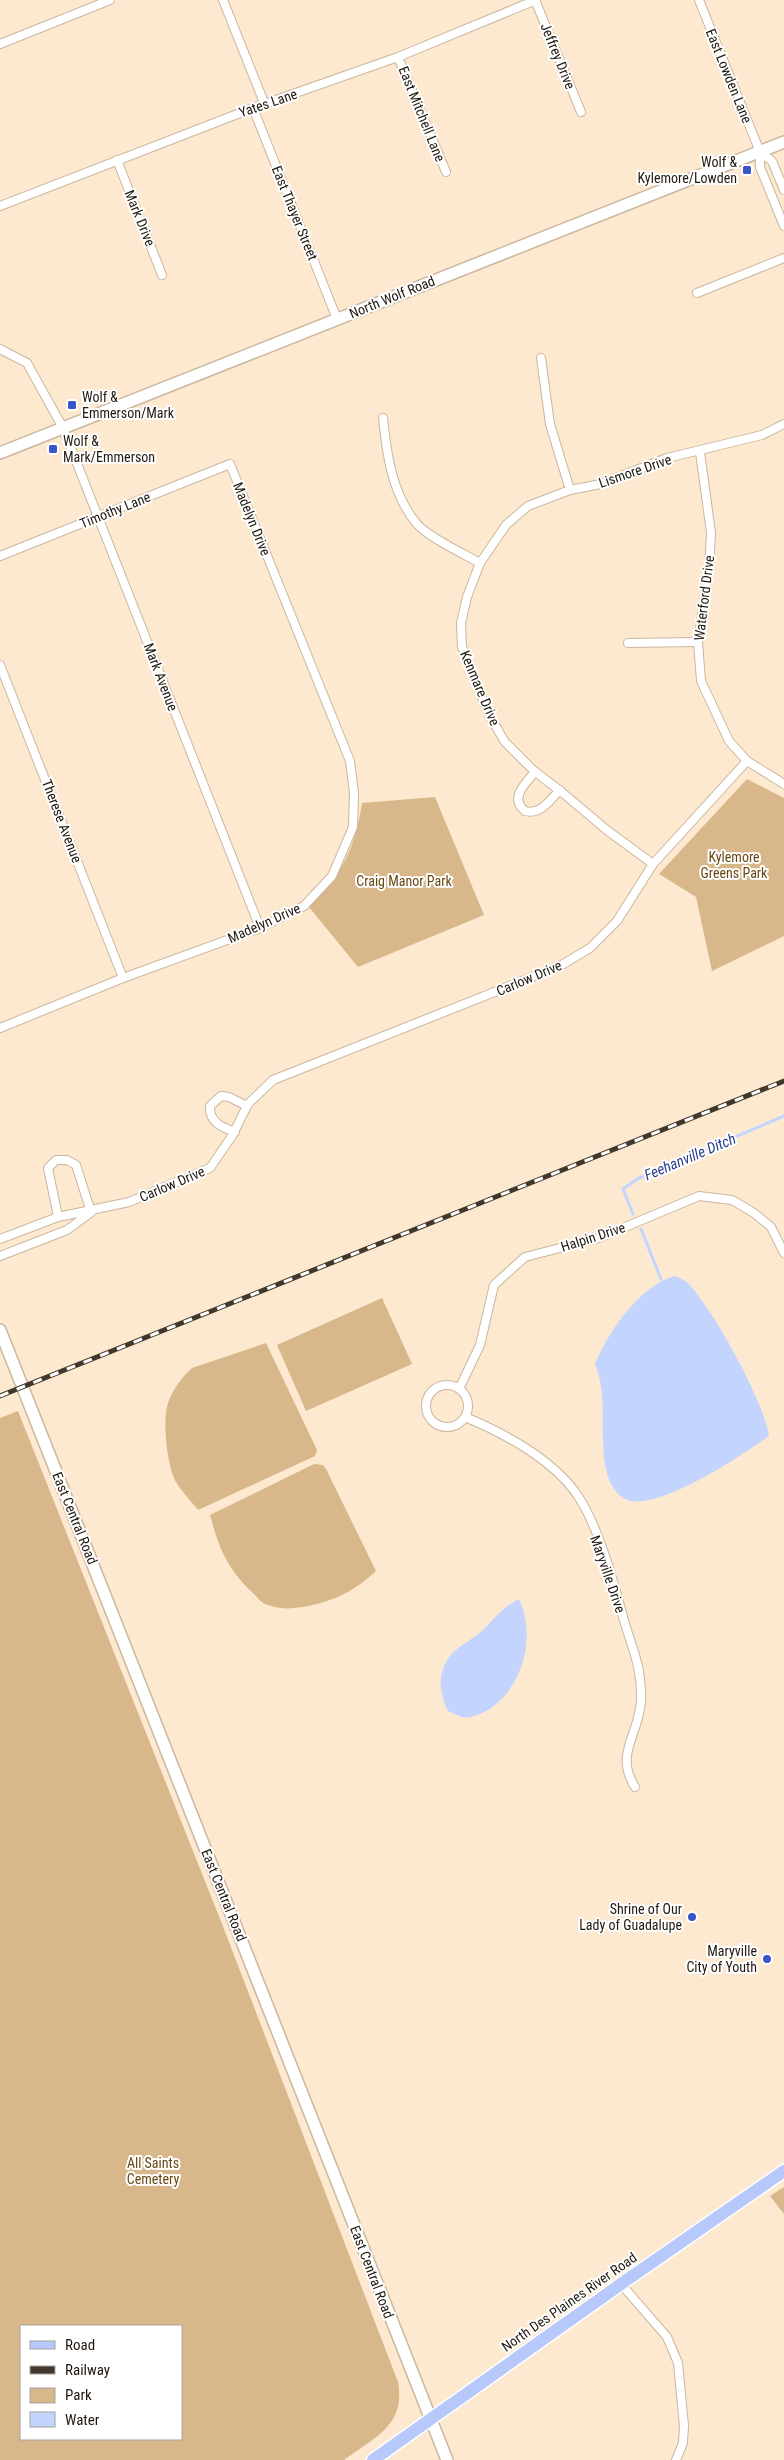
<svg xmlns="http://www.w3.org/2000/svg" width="784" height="2460" viewBox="0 0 784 2460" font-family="'Roboto Condensed',sans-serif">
	<rect width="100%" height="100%" fill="#fde9cf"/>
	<g fill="#d8b78b" fill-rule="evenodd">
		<polygon points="747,779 784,798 784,936 712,971 696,897 659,874"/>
		<path d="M435,797l49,118 -126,52 -49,-60c33,-32 46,-59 53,-104z"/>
		<polygon points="382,1298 412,1364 306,1411 277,1345"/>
		<path d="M266,1343l51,107 -2,6 -117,54c-7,-9 -16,-18 -22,-28 -9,-17 -14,-61 -8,-79 5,-14 13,-25 24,-35z"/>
		<path d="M18,1411l206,518 174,453c8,43 -23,55 -54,78h-344v-1042zM21,2326h160v113h-160z"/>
		<path d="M314,1464l9,1 3,4 50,102c-18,17 -36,27 -59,33 -16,4 -34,7 -49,1 -6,-1 -11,-8 -15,-12 -26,-24 -34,-45 -43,-78z"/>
		<polygon points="784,2187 784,2214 770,2196"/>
	</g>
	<g fill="#c3d4ff">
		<path d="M675,1276c4,2 10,4 13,7 26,28 75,116 81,153 -28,20 -104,71 -139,65 -12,-3 -21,-18 -23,-28 -9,-36 2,-75 -12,-109 13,-32 45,-79 80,-88z"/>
		<path d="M519,1599c17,36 5,86 -28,109 -7,5 -20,11 -29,9 -5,-1 -10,-5 -14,-6 -9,-18 -11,-38 2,-55 9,-11 24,-17 34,-27 12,-12 19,-22 35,-30z"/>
	</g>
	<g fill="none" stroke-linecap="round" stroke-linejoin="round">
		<g stroke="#c3d4ff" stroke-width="3">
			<polyline points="633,1214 623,1189 637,1179 784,1116"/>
			<polyline points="641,1229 661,1279"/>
		</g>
		<g stroke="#cab79e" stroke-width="10">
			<g id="street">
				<polyline points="223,0 265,105"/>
				<polyline points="535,0 581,112"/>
				<polyline points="699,0 760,152 760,167 784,226"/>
				<polyline points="0,44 110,0"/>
				<polyline points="398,57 446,172"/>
				<polyline points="253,108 337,319"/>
				<polyline points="760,152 772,161 784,190"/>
				<polyline points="117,160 162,275"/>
				<polyline points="0,206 253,108 398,57 536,0"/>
				<polyline points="697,293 784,258"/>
				<polyline points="0,349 27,363 63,428 260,928"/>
				<polyline points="541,358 550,424 570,490"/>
				<path d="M383,418c4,38 9,76 34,106 11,13 47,30 63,39"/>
				<polyline points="700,452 711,533 709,569 698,642 701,681 729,741 747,761 784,784"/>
				<polyline points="0,556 230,464 350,761 354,793 353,827 332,876 304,906 260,928 123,978 0,1028"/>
				<polyline points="628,643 698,642"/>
				<polyline points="0,665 123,978"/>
				<path d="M535,772c-10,12 -26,26 -10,39 16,4 25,-11 35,-21"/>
				<polyline points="653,864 608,831 564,794 533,770 505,742 489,715 462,647 461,623 467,597 480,563 506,525 528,506 570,490 601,484 667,458 762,435 784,424"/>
				<path d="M235,1132c-14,-5 -26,-10 -25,-26l11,-10 8,1 18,9"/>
				<polyline points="58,1217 48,1168 56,1160 67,1160 76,1165 91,1212"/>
				<polyline points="0,1239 58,1217 129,1202 210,1168 232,1136 248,1104 273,1080 560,966 590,948 617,921 653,864 747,761"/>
				<polyline points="0,1256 67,1230 90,1213"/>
				<circle cx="447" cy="1406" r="21"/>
				<polyline points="459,1389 480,1345 494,1285 525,1257 599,1238 699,1196 732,1200 754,1213 771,1227 784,1253"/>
				<path d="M465,1417c39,16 89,43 113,79 21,32 35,84 45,121 9,32 19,48 18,84 -2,34 -27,53 -6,86"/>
				<polyline points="621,2284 667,2337 678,2363 684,2426 683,2443 676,2460"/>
			</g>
		</g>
		<g stroke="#cab79e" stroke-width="14">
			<g id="secondary">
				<polyline points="0,453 784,142"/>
				<polyline points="0,1330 447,2460"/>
			</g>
		</g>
		<g stroke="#fff" stroke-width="15">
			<polyline id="primary" points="373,2460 621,2284 784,2171"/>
		</g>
		<use href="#street" stroke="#fff" stroke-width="8"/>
		<use href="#secondary" stroke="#fff" stroke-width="11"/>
		<use href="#primary" stroke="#b7c9fb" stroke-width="12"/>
		<g stroke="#41382b" stroke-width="5">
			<polyline id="rail" points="0,1396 784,1081"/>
		</g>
		<use href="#rail" stroke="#fff" stroke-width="3" stroke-dasharray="9" stroke-linecap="butt"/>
	</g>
	<g fill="#3956c8" stroke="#fff" stroke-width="2">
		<rect x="742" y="165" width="10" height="10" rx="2.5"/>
		<rect x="67" y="400" width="10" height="10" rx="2.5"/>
		<rect x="48" y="444" width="10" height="10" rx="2.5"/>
		<circle cx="692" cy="1917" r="5"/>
		<circle cx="767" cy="1959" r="5"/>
	</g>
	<g text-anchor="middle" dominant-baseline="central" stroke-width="4" stroke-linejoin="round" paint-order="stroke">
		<g font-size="14" fill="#1f180e" stroke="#fff">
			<text transform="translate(558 56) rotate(68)">Jeffrey Drive</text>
			<text transform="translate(729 76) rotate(68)">East Lowden Lane</text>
			<text transform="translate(268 103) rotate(-19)">Yates Lane</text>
			<text transform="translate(422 114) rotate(68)">East Mitchell Lane</text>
			<text transform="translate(295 213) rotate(68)">East Thayer Street</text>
			<text transform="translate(140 218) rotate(68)">Mark Drive</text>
			<text transform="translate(392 297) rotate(-22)">North Wolf Road</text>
			<text transform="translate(635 471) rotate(-19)">Lismore Drive</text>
			<text transform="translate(115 510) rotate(-22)">Timothy Lane</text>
			<text transform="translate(252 519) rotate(68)">Madelyn Drive</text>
			<text transform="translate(704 598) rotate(-83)">Waterford Drive</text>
			<text transform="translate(161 677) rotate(69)">Mark Avenue</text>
			<text transform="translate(480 688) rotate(67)">Kenmare Drive</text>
			<text transform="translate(62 821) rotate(69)">Therese Avenue</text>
			<text transform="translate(264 923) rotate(-24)">Madelyn Drive</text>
			<text transform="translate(529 978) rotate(-23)">Carlow Drive</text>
			<text transform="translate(172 1184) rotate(-23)">Carlow Drive</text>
			<text transform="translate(593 1237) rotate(-18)">Halpin Drive</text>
			<text transform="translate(75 1518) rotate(68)">East Central Road</text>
			<text transform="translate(608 1574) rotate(71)">Maryville Drive</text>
			<text transform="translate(224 1895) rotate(68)">East Central Road</text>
			<text transform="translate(372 2272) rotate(69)">East Central Road</text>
			<text transform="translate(569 2302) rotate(-35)">North Des Plaines River Road</text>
		</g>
		<g font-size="14" fill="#1f180e" stroke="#fff" text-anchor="end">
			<text x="737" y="162">Wolf &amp;<tspan x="737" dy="16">Kylemore/Lowden</tspan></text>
			<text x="82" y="397" text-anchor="start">Wolf &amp;<tspan x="82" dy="16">Emmerson/Mark</tspan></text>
			<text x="63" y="441" text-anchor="start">Wolf &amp;<tspan x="63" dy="16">Mark/Emmerson</tspan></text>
			<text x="682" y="1909">Shrine of Our<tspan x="682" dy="16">Lady of Guadalupe</tspan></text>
			<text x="757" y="1951">Maryville<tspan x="757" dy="16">City of Youth</tspan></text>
		</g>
		<g font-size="14" fill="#694813" stroke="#fff">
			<text x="734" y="857">Kylemore<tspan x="734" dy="16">Greens Park</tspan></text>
			<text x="404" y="881">Craig Manor Park</text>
			<text x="153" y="2163">All Saints<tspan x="153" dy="16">Cemetery</tspan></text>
		</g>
		<g font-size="15" font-style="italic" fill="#283e8d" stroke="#fff">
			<text transform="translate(690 1157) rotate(-23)">Feehanville Ditch</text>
		</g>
	</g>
	<rect x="20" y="2325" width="162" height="115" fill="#ffffff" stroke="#a5a39f"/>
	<rect x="30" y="2341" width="25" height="8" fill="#b7c9fb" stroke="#a5a39f"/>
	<text x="65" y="2350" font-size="15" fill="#1f180e">Road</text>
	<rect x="30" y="2366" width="25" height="8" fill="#41382b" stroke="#a5a39f"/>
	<text x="65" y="2375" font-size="15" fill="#1f180e">Railway</text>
	<rect x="30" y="2388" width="25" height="15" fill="#d8b78b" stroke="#a5a39f"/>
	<text x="65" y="2400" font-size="15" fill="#1f180e">Park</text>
	<rect x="30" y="2412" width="25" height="15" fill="#c3d4ff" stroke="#a5a39f"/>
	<text x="65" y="2425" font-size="15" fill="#1f180e">Water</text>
</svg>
